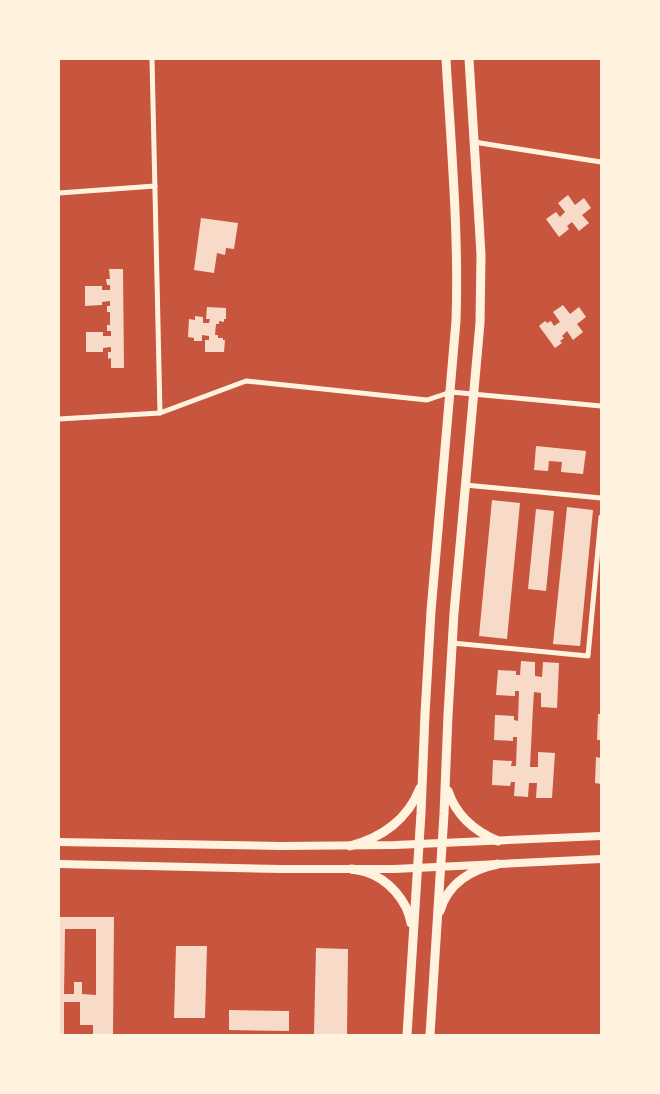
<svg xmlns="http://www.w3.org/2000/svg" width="660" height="1094" viewBox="0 0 660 1094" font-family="'Varela Round',sans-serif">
	<rect width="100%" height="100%" fill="#c8553d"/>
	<g fill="#f7dbc8" fill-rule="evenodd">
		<polygon points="568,195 575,205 584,198 591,208 582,215 589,223 579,231 572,222 567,226 569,229 559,237 546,219 556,212 560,217 565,212 558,203"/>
		<polygon points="201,218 238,223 234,249 226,248 225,255 217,253 214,273 194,270"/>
		<polygon points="109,269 123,269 124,368 111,368 111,358 108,359 108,352 111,352 111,347 103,348 103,352 86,352 86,332 103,332 103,336 111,336 111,331 107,331 107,325 110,325 110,312 107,312 107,306 110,306 110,301 102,302 102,305 85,306 85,286 102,286 102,290 110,290 110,285 107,285 106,279 110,279"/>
		<polygon points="563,305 570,314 579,307 586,317 577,324 583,332 573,340 567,331 562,336 564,338 560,341 562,343 555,348 539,326 545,321 547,323 551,321 554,326 560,322 553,312"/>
		<polygon points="207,307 226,308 226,319 224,319 224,322 219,321 219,324 216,324 215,335 218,335 218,338 223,338 223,340 225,340 224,352 205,352 205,340 209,340 209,336 202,335 202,341 194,341 194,338 188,337 189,319 195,320 195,316 203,317 203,323 209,323 210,319 206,319"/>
		<polygon points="536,446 586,451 583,474 561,472 562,462 549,461 548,471 534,470"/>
		<polygon points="492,500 520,503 507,639 479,636"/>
		<polygon points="567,507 593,510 580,646 553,644"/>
		<polygon points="536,509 554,511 546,591 528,589"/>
		<polygon points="521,661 535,662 535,676 542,677 543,662 559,663 557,708 541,707 541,693 534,692 533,707 530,767 538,767 538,752 555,753 552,798 536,798 537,783 529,783 528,797 514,796 515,782 511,782 510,786 492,785 493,760 512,761 511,766 516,766 517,737 513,737 513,741 494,740 495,715 514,716 514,720 518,721 519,691 515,691 515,696 496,695 498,670 516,671 516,675 520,675"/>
		<polygon points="598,714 601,714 601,740 597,740"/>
		<polygon points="596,757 601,758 601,784 595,783"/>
		<path d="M59,917h55l-1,118h-20v-10h-13v-23h-16v33h-5zM65,929h31v66l-14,-1v-12h-8v12h-10z"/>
		<polygon points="176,946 207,946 205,1018 174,1018"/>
		<polygon points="316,948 348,949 347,1035 314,1034"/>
		<polygon points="229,1010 289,1011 289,1031 229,1030"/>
	</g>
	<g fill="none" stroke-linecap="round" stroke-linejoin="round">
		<g stroke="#fff3e0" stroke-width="5">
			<polyline points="152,59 160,413"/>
			<polyline points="474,142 601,162"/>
			<polyline points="59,193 155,186"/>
			<polyline points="59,419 160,413 246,381 427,400 451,392 601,406"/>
			<polyline points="465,485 601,498"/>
			<polyline points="452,643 588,656 601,517"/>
		</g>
		<g stroke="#fff3e0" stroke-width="8">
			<polyline points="59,842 281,846 395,845 601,836"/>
			<polyline points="59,864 281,869 394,869 601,859"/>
		</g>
		<g stroke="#fff3e0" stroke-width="9">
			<path d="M448,791c8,24 26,40 50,50"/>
			<path d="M350,846c32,-8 58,-27 70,-58"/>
			<path d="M351,869c5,1 10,1 15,3 22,7 41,28 45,51"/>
			<path d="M440,911c8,-28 32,-42 58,-47"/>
			<path d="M407,1035l14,-222 4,-99 6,-103 25,-290c3,-87 -5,-175 -10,-262"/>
			<polyline points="430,1035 444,814 448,715 454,613 480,323 481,255 479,221 469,59"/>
		</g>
	</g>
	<rect width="660" height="1094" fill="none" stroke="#fff3e0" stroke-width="120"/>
</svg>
